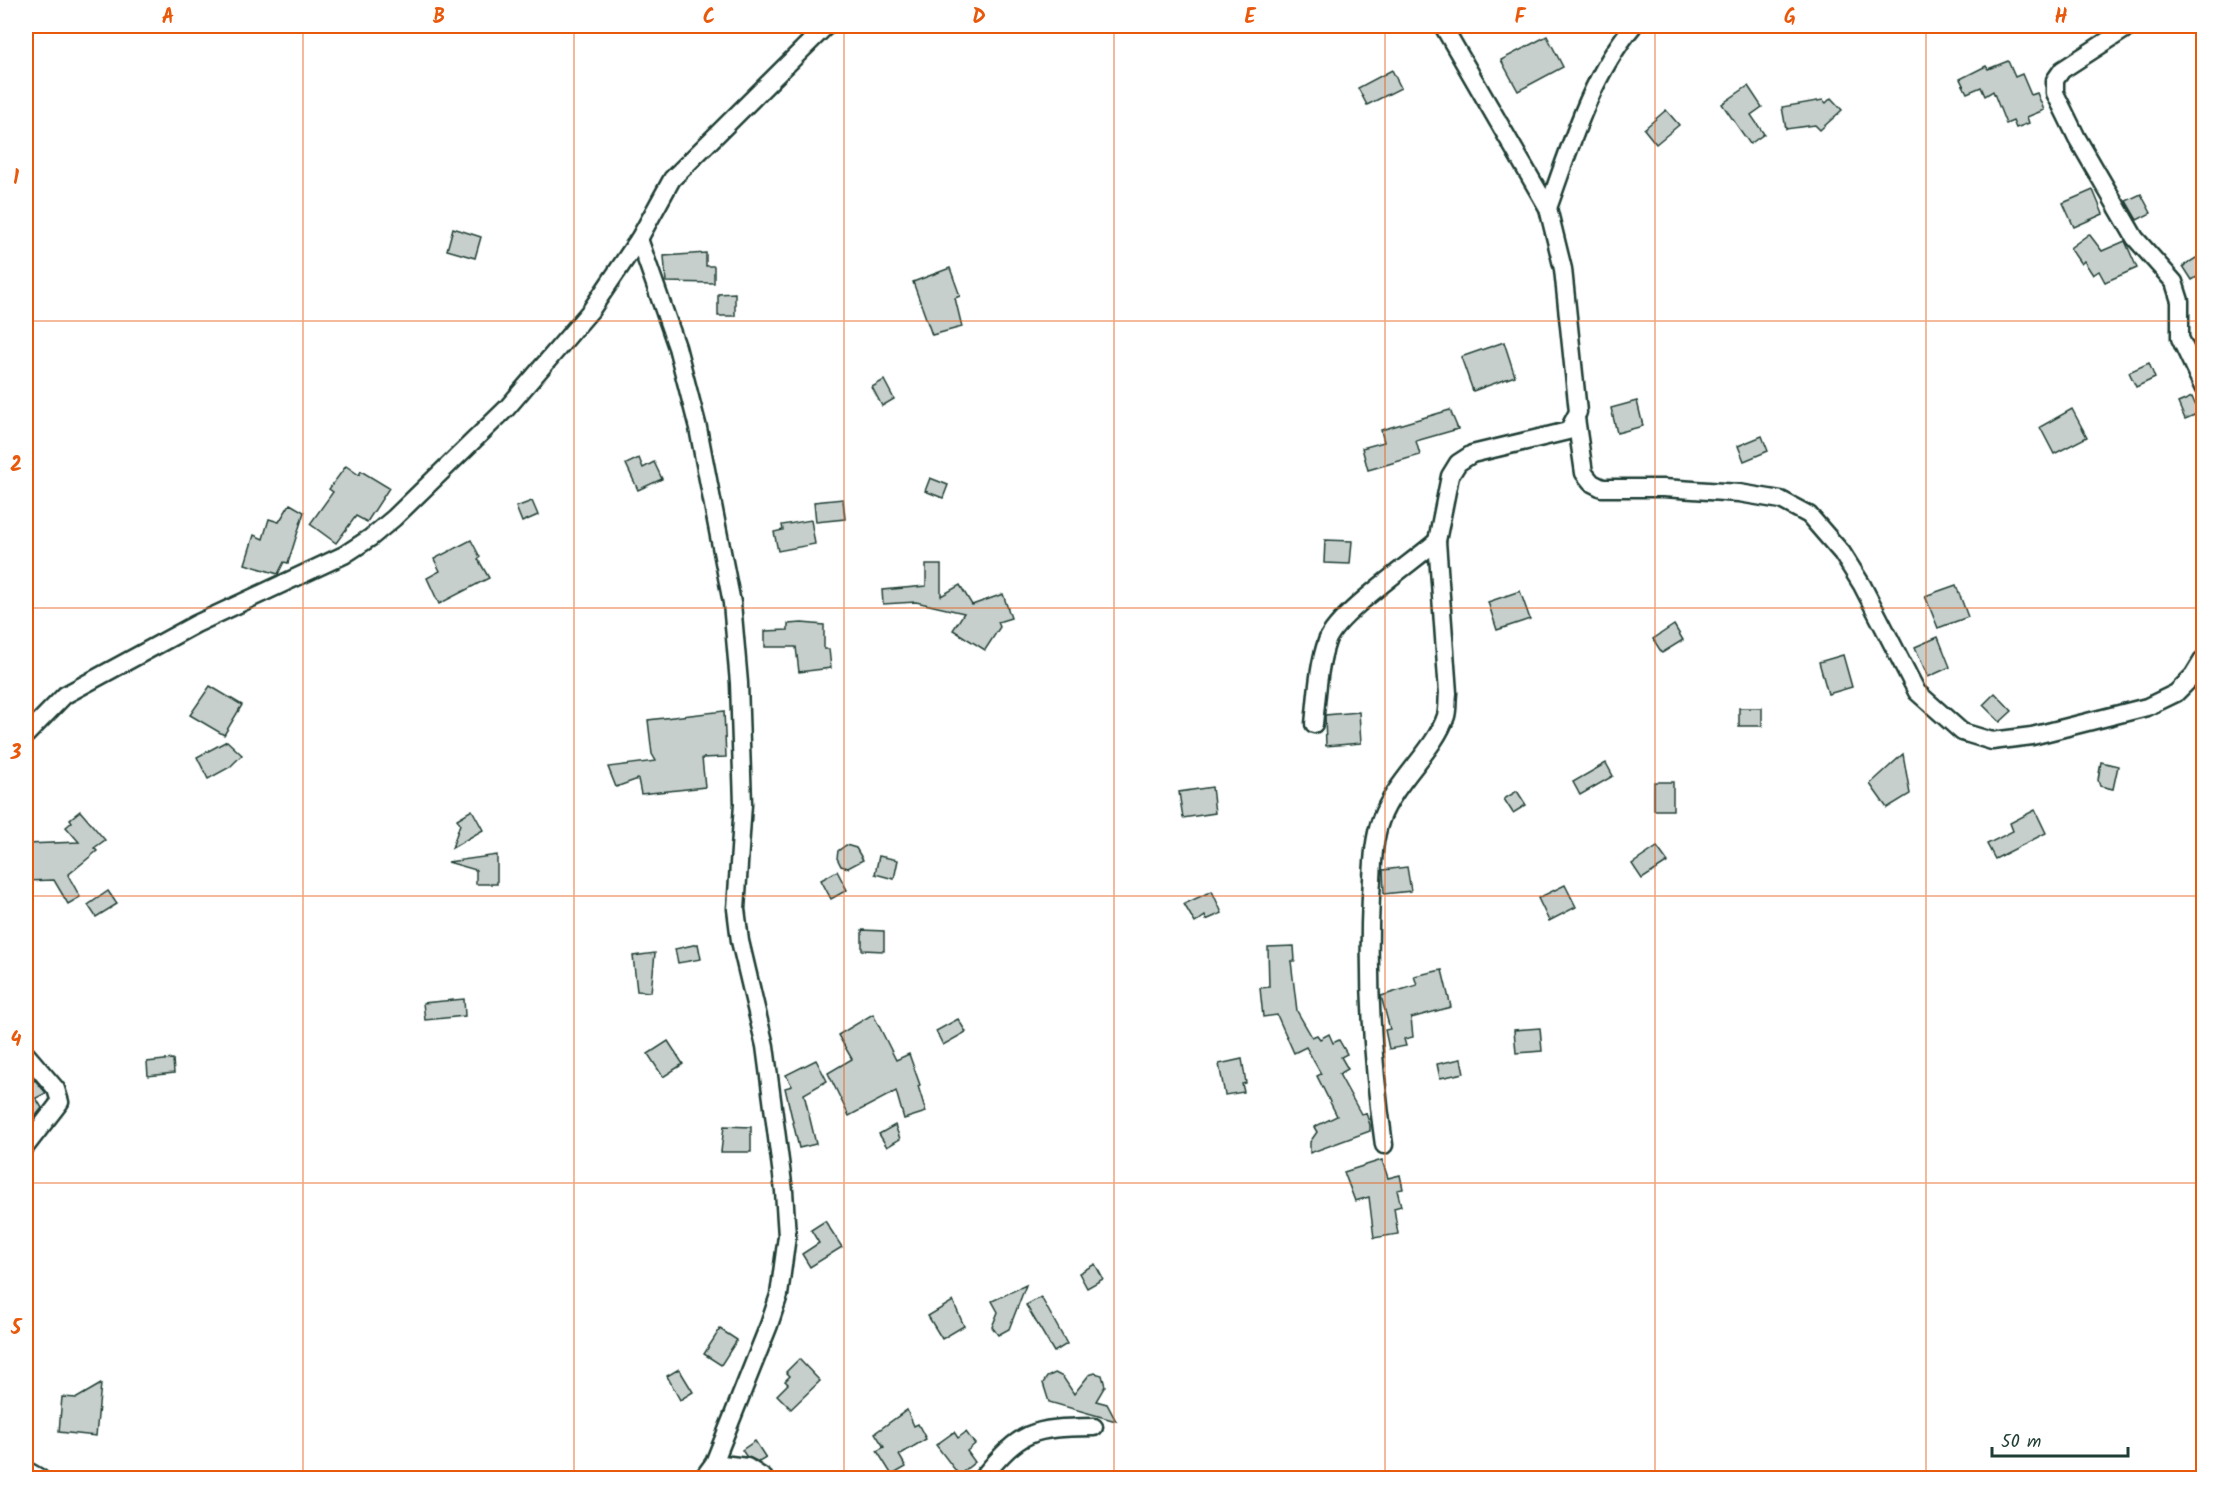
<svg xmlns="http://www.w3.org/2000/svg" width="2229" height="1504" viewBox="0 0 2229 1504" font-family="Kalam,sans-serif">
	<rect width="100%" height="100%" fill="#fff"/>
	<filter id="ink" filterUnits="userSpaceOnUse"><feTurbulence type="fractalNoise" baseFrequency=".0167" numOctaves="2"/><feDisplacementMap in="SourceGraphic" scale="12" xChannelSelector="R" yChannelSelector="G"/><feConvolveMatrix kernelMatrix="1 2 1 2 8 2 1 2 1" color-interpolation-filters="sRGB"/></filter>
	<g filter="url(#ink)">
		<g fill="#c7cfcc" stroke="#1f3d34" stroke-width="1.5">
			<polygon points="1547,36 1563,67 1518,91 1501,60"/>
			<polygon points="2008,61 2015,77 2022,74 2031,95 2037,93 2044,110 2027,117 2029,123 2016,128 2013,121 2006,124 1993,91 1985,96 1981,87 1967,93 1960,79 1986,66 1988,69"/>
			<polygon points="1392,70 1401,88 1367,105 1358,88"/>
			<polygon points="1748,86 1762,107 1751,115 1764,134 1750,144 1722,104"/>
			<polygon points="1831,98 1842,110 1820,130 1815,125 1786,129 1782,107 1823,100 1826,103"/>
			<polygon points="1666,110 1679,125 1656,144 1644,129"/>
			<polygon points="2093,190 2103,214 2074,227 2063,203"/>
			<polygon points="2141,194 2151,213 2137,220 2126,201"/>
			<polygon points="453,228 481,237 475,258 447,250"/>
			<polygon points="2089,234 2102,251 2125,241 2137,268 2105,282 2099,271 2093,275 2084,261 2081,264 2070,248"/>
			<polygon points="706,253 706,266 714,266 714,283 666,282 664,256"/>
			<polygon points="2204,253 2204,273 2192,280 2183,266"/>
			<polygon points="950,268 960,296 955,298 962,327 932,335 913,282"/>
			<polygon points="735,293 735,316 718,316 718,294"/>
			<polygon points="1504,342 1515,376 1473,391 1461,357"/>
			<polygon points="2149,363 2155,378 2136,387 2129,372"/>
			<polygon points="884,380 894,399 882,406 872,387"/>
			<polygon points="2192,397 2199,413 2185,419 2178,403"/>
			<polygon points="1637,401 1643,426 1617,433 1611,408"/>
			<polygon points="2072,409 2087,437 2054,454 2040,427"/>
			<polygon points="1450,410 1458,429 1416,441 1420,455 1368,470 1362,448 1384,442 1381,430"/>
			<polygon points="1762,436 1768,451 1744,461 1738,446"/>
			<polygon points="639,458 643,468 654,462 662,479 638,490 626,464"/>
			<polygon points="346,466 359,475 361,471 389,488 367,522 356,516 336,543 310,524 333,492 329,489"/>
			<polygon points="930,478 948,485 943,498 925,491"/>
			<polygon points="843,499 845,519 816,522 814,502"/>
			<polygon points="532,501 538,515 522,522 516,507"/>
			<polygon points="290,504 304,512 288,563 284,562 278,574 245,564 254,535 263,539 269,519 279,522"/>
			<polygon points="811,520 815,544 778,551 774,532 783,530 782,525"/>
			<polygon points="471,540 480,557 478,559 489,578 439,604 427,578 440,571 434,559"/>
			<polygon points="1325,540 1352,541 1350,564 1324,563"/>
			<polygon points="926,565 941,565 941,596 960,585 972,605 1003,594 1011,618 998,622 1000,627 985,650 953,630 964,613 916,602 883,604 882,590 926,586"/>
			<polygon points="1956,585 1968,617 1938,628 1925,596"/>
			<polygon points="1520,591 1530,619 1497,630 1488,602"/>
			<polygon points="802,623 824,625 824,649 829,649 831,668 799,672 796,647 765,647 765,631 788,630 788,624"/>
			<polygon points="1674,625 1683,640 1662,653 1653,639"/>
			<polygon points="1938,637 1950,667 1928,677 1915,647"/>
			<polygon points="1843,655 1852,687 1828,694 1819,662"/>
			<polygon points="210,686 242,705 224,735 190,715"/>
			<polygon points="1995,693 2012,711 2000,722 1983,705"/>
			<rect x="1739" y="708" width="23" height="18"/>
			<polygon points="724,711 726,757 702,758 705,787 641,794 638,779 616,787 608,767 656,761 652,754 648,720"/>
			<polygon points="1359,712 1361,743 1326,746 1325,715"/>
			<polygon points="227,741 242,755 230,767 208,779 197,757"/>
			<polygon points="1903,754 1910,794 1887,808 1870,784"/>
			<polygon points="2101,762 2118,766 2113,789 2100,786 2098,780"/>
			<polygon points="1606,763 1613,776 1580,795 1573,782"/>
			<rect x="1654" y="782" width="19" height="28"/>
			<polygon points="1212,787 1215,813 1183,818 1179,792"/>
			<polygon points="1517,791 1526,805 1513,813 1504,799"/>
			<polygon points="472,810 483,830 452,848 460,824 457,819"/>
			<polygon points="2035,810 2046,833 1995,859 1987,844 2013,831 2010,823"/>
			<polygon points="80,811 105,840 94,848 97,851 68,875 80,897 68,904 54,880 26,881 26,844 79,842 66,827 72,822 70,819"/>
			<polygon points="846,845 856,848 863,860 848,868 841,866 837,858 838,851"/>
			<polygon points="1657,847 1668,862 1642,879 1632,864"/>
			<polygon points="497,855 497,884 476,884 476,870 448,862"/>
			<polygon points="879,856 898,860 894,879 875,874"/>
			<polygon points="1407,867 1411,891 1384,894 1383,870"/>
			<polygon points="837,871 847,890 831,899 821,880"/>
			<polygon points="1565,885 1576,907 1549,921 1538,898"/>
			<polygon points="108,891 117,904 96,917 88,905"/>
			<polygon points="1212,891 1222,913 1206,920 1205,916 1195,923 1184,904"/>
			<polygon points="862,930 884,931 884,951 862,950"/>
			<polygon points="698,944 701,959 678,963 675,949"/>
			<polygon points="1294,946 1295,961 1291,961 1297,1011 1312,1037 1317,1035 1320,1039 1329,1034 1333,1043 1339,1040 1347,1054 1341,1057 1348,1069 1339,1074 1361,1114 1366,1113 1370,1125 1370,1131 1310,1153 1310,1142 1317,1132 1314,1127 1337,1116 1317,1076 1321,1074 1306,1047 1294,1053 1277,1015 1263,1017 1260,988 1269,987 1268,947"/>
			<polygon points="655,953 651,992 637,991 633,956"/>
			<polygon points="1442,970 1451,1007 1411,1018 1413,1037 1404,1039 1406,1046 1389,1049 1385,1030 1390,1029 1381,996 1417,985 1414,976"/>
			<polygon points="464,999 465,1016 425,1020 423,1003"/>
			<polygon points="873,1014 896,1060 909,1054 920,1085 918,1086 926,1112 904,1119 896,1091 849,1116 828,1073 852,1059 838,1035"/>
			<polygon points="958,1019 966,1032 943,1045 936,1031"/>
			<polygon points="1540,1028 1542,1051 1516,1053 1514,1030"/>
			<polygon points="668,1041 683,1064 663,1077 648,1054"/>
			<polygon points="173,1059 174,1073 148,1076 147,1062"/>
			<polygon points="1242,1059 1246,1083 1242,1084 1244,1092 1225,1095 1219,1064"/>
			<polygon points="1461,1059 1464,1073 1440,1078 1437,1064"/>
			<polygon points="816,1060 827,1081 804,1094 816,1144 799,1148 785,1088 792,1086 786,1075"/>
			<polygon points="35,1080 46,1093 36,1098 42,1108 26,1128 26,1083 27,1085"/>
			<polygon points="895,1125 900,1139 887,1147 879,1134"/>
			<polygon points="724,1126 751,1127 751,1152 721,1152"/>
			<polygon points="1382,1160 1388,1178 1400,1175 1403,1189 1397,1190 1401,1206 1394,1208 1398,1234 1374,1238 1369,1197 1355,1201 1344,1172"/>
			<polygon points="825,1221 842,1247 810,1267 802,1254 819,1243 811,1230"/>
			<polygon points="1095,1264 1103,1279 1087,1288 1079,1273"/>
			<polygon points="1026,1285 1009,1329 998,1335 992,1327 998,1312 992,1301"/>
			<polygon points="1041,1297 1067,1344 1054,1352 1026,1305"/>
			<polygon points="953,1301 964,1326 942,1339 928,1316"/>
			<polygon points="720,1329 737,1340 721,1365 704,1354"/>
			<polygon points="799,1359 820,1381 791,1409 777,1395 788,1384 785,1381 790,1376 786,1372"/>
			<polygon points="679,1369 693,1392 680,1400 667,1376"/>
			<polygon points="1055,1373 1063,1377 1074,1394 1089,1375 1095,1373 1102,1375 1105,1386 1096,1401 1107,1404 1116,1421 1049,1402 1043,1383 1047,1377"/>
			<polygon points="101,1384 96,1436 59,1432 62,1397 77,1398"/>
			<polygon points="907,1410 914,1426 918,1424 926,1439 899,1455 906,1467 892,1475 877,1451 884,1447 875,1433"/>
			<polygon points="954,1432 958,1438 966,1432 975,1444 967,1451 975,1462 959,1475 936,1445"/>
			<polygon points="755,1441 766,1458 759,1462 746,1456 742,1450"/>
		</g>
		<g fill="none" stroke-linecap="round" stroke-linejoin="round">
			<g stroke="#1f3d34" stroke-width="21">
				<g id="street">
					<polyline points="2130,26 2062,70 2055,80 2055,93 2077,138 2135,238 2174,282 2180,301 2180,338 2204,389"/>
					<path d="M1548,208c23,-63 42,-130 85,-182"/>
					<polyline points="639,239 677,347 698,428 732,603 739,683 743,804 736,909 740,941 765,1046 784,1191 787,1236 779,1295 769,1325 714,1463 703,1478"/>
					<polyline points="1576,418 1584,473 1592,483 1602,488 1663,488 1739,493 1781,500 1809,515 1842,553 1862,585 1917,692 1962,732 1992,741 2032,736 2147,707 2176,693 2193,676 2204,658"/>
					<path d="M1314,724c3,-27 4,-57 13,-83 10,-27 86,-79 110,-100"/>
					<polyline points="26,735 65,695 196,624 344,555 370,538 394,518 507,408 591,310 639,239 672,179 826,26"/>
					<polyline points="26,1054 56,1089 60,1102 26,1146"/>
					<path d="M1384,1145c-12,-84 -17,-164 -13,-249 2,-25 1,-53 10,-77 15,-39 54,-69 65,-103 2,-7 1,-15 2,-23l-11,-152 13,-65 8,-13 14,-9 96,-23 10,-19 -15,-143 -15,-61 -105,-182"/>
					<polyline points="714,1463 747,1467 764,1478"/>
					<polyline points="26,1470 40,1478"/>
					<path d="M982,1478c40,-48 49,-50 112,-51"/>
				</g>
			</g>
			<use href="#street" stroke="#fff" stroke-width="16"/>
		</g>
	</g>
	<path fill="none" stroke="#e8590c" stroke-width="1.5" stroke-opacity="0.55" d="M303,26v1452M574,26v1452M844,26v1452M1114,26v1452M1385,26v1452M1655,26v1452M1926,26v1452M26,321h2178M26,608h2178M26,896h2178M26,1183h2178"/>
	<rect width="2229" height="1504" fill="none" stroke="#fff" stroke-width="66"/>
	<path d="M1992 1447v9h136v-9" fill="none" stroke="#1f3d34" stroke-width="3"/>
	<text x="2001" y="1447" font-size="18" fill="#1f3d34" stroke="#ffffff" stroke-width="4.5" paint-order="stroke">50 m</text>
	<rect x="33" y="33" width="2163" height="1438" fill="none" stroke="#e8590c" stroke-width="2"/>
	<g font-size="20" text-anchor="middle" font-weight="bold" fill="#e8590c">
		<text x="168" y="23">A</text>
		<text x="439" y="23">B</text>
		<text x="709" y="23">C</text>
		<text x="979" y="23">D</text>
		<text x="1250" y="23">E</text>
		<text x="1520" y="23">F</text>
		<text x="1790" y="23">G</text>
		<text x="2061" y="23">H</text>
		<text x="16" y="184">1</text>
		<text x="16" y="471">2</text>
		<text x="16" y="759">3</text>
		<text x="16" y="1046">4</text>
		<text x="16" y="1334">5</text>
	</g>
</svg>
